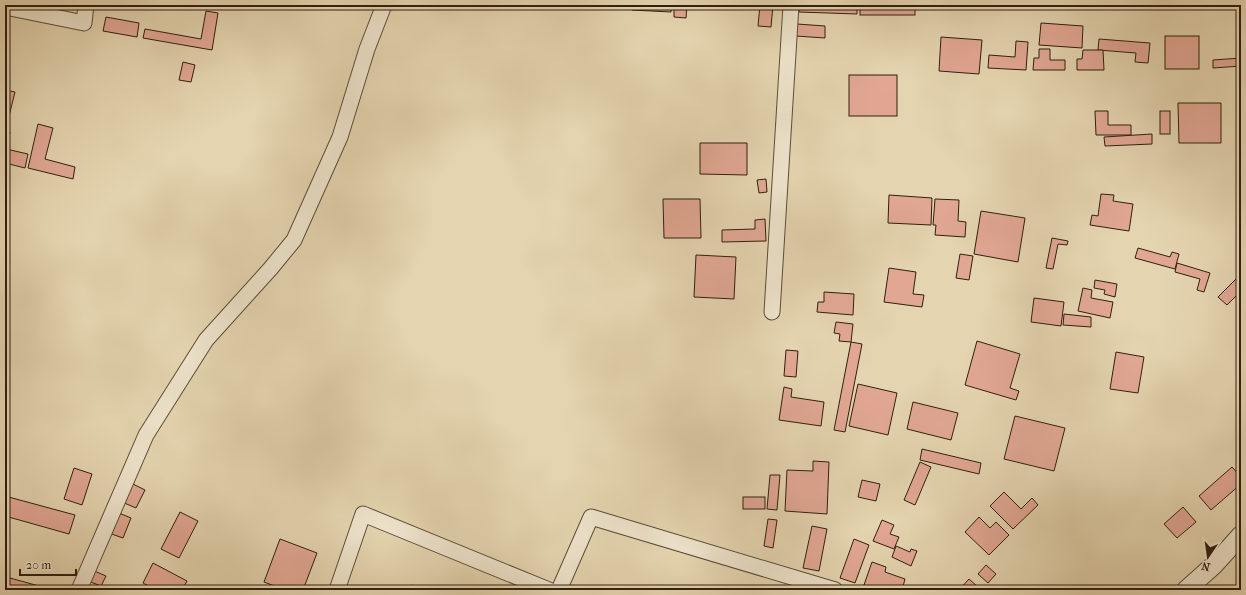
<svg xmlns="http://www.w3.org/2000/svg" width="1246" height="595" viewBox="0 0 1246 595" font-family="'IM FELL French Canon',serif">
	<rect width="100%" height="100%" fill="#e4d4af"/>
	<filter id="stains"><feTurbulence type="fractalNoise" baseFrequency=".005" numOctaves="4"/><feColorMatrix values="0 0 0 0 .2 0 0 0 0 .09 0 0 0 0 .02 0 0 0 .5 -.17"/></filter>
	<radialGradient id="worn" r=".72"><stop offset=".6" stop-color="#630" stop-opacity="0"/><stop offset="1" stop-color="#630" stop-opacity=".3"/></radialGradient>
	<g fill="#e1a793" stroke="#301f10">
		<polygon points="633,5 671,5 671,12 632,10"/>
		<polygon points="674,5 687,5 686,18 674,17"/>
		<polygon points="760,5 773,5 771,27 758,26"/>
		<polygon points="799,5 857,5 857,14 799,12"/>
		<rect x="860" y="5" width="55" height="10"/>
		<polygon points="206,11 218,13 212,50 143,38 145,29 201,39"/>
		<polygon points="106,17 139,23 137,37 103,31"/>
		<polygon points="1041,23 1083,26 1082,48 1039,45"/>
		<polygon points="797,24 825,26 825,38 796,36"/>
		<rect x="1165" y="36" width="34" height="33"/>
		<polygon points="941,37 982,40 979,74 939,71"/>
		<polygon points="1099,39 1150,43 1148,63 1135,62 1136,53 1098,50"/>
		<polygon points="1016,41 1028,42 1026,70 988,68 989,55 1015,57"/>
		<polygon points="1039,49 1050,49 1050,60 1065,60 1065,70 1033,70 1034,58 1039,58"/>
		<polygon points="1083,50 1103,50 1104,70 1077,70 1077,59 1082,59"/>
		<polygon points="1241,58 1241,66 1213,68 1213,60"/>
		<polygon points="183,62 195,65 191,82 179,80"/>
		<rect x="849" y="75" width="48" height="41"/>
		<polygon points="5,90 15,92 7,124 5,123"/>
		<polygon points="1178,103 1221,103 1221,143 1179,143"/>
		<polygon points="1095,111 1108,111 1108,125 1131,125 1131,135 1096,135"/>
		<rect x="1160" y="111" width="10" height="23"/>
		<polygon points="38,124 53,128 45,159 75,167 73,179 28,168"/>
		<polygon points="5,131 10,132 6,149 28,154 25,168 5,163"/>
		<polygon points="1152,134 1152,144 1105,146 1104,137"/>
		<polygon points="700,143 747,143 747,175 700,174"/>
		<polygon points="766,179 767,192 759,193 757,180"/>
		<polygon points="1101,194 1114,195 1113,201 1133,204 1129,231 1090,225 1092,215 1098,216"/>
		<polygon points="889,195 932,198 931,225 888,223"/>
		<polygon points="663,199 700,199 701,238 664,238"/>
		<polygon points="935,199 959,200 958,221 966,222 965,237 935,235 936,225 933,225"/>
		<polygon points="981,211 1025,218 1018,262 974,254"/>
		<polygon points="765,219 766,241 722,242 722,230 755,229 755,220"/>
		<polygon points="1052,238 1068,241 1067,245 1058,244 1053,269 1046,268"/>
		<polygon points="1138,248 1170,257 1172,252 1179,254 1175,269 1135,258"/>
		<polygon points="960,254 973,256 969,280 956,278"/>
		<polygon points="696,255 736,257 734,299 694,297"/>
		<polygon points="1177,263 1210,273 1204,292 1197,290 1200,279 1175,272"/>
		<polygon points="889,268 916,272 913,294 924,295 922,307 884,302"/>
		<polygon points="1241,274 1241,291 1227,305 1218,297"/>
		<polygon points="1095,280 1117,284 1115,297 1104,294 1105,290 1094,288"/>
		<polygon points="1083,288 1092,290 1091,298 1113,302 1110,318 1078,311"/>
		<polygon points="824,292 854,294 853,315 817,312 818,302 824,302"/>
		<polygon points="1034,298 1064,302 1061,326 1031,322"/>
		<polygon points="1064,314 1091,317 1091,327 1063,325"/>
		<polygon points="836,322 853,324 851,342 839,341 840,334 834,333"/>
		<polygon points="977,341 1020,354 1010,388 1019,391 1016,400 965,385"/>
		<polygon points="851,342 862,344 845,432 834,430"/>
		<polygon points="786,350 798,351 796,377 784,376"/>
		<polygon points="1116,352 1144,357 1138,393 1110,389"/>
		<polygon points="858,384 897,393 888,435 849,426"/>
		<polygon points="784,387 792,389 791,397 824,402 821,426 779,420"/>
		<polygon points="913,402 958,413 951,440 907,429"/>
		<polygon points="1015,416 1065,428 1054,471 1004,459"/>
		<polygon points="922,449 981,463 979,474 920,460"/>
		<polygon points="813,461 829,462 827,514 785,511 787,470 813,471"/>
		<polygon points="920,462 931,467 915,505 904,500"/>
		<polygon points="1232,467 1241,477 1241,484 1211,510 1199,496"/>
		<polygon points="74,468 92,474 82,505 64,499"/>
		<polygon points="770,475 780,475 777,510 767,509"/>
		<polygon points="862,480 880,484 876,501 858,497"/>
		<polygon points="131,483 145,490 136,508 122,502"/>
		<polygon points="1004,492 1021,509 1032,498 1038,505 1013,529 990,506"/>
		<polygon points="5,496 75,515 69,534 5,516"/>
		<rect x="743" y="497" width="22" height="12"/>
		<polygon points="1183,507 1196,522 1177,538 1164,524"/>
		<polygon points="114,511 131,518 123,538 106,532"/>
		<polygon points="180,512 198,521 179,558 161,549"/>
		<polygon points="979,517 990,528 996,522 1009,535 989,555 965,532"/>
		<polygon points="768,519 777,520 773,548 764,546"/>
		<polygon points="882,520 894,525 890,534 899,537 894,549 873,541"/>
		<polygon points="812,526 827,529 819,571 803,568"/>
		<polygon points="280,539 317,553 303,590 285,590 264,582"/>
		<polygon points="854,539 869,545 855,583 840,578"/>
		<polygon points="896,546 910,552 911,549 917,551 911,566 892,557"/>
		<polygon points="872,562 886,567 885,572 905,579 902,590 878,590 864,585"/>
		<polygon points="153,563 187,581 182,590 156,590 143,583"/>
		<polygon points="986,565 996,574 988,583 978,574"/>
		<polygon points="5,566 9,567 5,584"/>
		<polygon points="92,570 106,576 101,586 88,581"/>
		<polygon points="10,578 39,586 38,590 6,590"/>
		<polygon points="969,579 978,587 975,590 959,590"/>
		<polygon points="411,585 425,590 409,590"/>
		<polygon points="1006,585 1012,590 1002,590"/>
	</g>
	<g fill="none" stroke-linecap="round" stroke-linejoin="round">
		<g stroke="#5d4c38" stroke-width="17">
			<g id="minor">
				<polyline points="5,7 84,23 86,5"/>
				<polyline points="772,312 791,5"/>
				<polyline points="79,590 146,435 206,340 271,268 294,240 340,137 367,49 384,5"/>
				<polyline points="337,590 363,514 549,590"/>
				<polyline points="559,590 591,517 835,590"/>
			</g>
		</g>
		<g stroke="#5d4c38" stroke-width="20">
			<polyline id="tertiary" points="1186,590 1214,565 1241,535"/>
		</g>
		<use href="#minor" stroke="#ede3cb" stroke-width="15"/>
		<use href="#tertiary" stroke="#ede3cb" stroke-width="18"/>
	</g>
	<rect width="1246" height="595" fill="none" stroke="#e4d4af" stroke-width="20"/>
	<rect x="6" y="6" width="1234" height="583" fill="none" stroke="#301f10" stroke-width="2"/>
	<rect x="10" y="10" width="1226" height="575" fill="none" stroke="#301f10"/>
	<g transform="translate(1208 557) rotate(193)" stroke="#ede3cb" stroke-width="3" paint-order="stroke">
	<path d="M0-3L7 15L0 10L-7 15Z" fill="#301f10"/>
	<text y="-6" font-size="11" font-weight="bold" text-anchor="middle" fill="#301f10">N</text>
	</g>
	<path d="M20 569v6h56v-6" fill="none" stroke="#301f10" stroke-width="2"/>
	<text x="26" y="569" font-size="12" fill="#301f10" stroke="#ede3cb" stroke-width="3" paint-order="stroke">20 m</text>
	<rect width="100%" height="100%" filter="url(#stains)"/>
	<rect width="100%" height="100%" fill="url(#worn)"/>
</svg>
